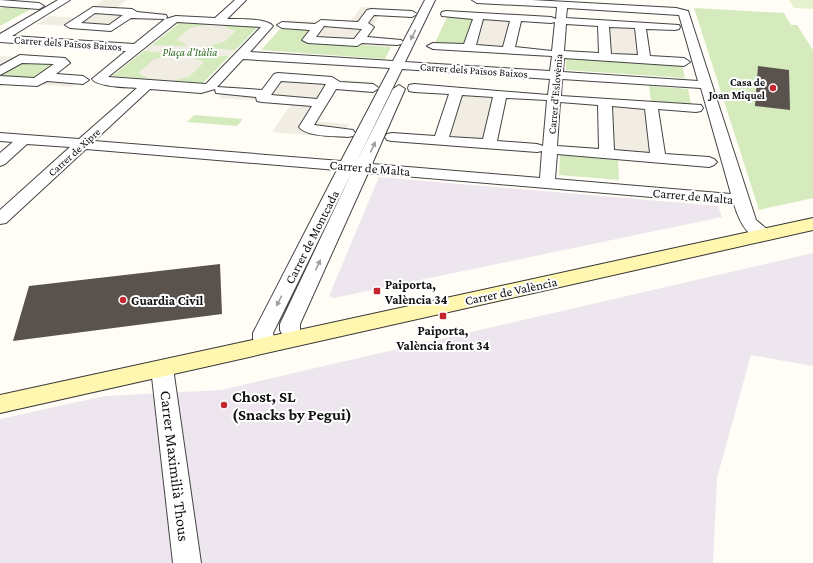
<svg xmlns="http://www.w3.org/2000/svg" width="813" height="563" viewBox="0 0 813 563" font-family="'Crimson Pro',serif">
	<rect width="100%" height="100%" fill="#fffdf5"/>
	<g fill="#eee6ef">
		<polygon points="379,177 718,206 722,217 334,298 329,296"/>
		<polygon points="813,253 813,366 751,355 717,478 713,563 0,563 0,419 105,396 221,390"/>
	</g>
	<g fill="#d5ebbd">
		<polygon points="4,7 31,9 0,26 0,9"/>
		<polygon points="694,8 784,13 791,25 797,25 813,50 813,198 759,210"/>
		<polygon points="447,17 476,19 467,45 435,43"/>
		<polygon points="181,22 256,27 257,28 203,83 112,76"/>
		<polygon points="281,28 310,30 302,41 391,47 385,59 261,50"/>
		<polygon points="566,58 682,65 685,78 566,70"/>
		<path d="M20,60l17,1 -4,3h7l5,-3 16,2 -16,8 -10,10 -20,-5 -4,3 -11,-1v-5c5,-3 9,-2 14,-5l-5,-1z"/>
		<polygon points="649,86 688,89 691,104 651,101"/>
		<polygon points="194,115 243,119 237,126 187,122"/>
		<polygon points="560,155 618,160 619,180 559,175"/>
	</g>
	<polygon fill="#e6f2cf" points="789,0 813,0 813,9 794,8"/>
	<g fill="#f1ede2">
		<polygon points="103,0 127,0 113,10 165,13 155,21 127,19 113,29 36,24 50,16 76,18"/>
		<polygon points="361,7 411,10 408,17 379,16 366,36 396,38 391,47 302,41 310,30 281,28 288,20 349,24"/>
		<polygon points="449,12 549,18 548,23 518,21 512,48 545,50 544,57 433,49 435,43 467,45 476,19 447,17"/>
		<polygon points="210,24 227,25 225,27 236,31 224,42 204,47 206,48 235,50 229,56 195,56 193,58 204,62 189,77 167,82 147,80 148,78 138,73 154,59 172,56 174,54 144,51 152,45 185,46 186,44 176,40 190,28"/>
		<polygon points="672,25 673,30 642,28 646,56 600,54 599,26"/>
		<polygon points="0,56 71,60 54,73 85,76 71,87 7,82 0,87 0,78 11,79 15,76 22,77 19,79 35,81 45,73 41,73 45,70 50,70 60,63 45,61 40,64 33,64 36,62 20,60 10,67 15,68 10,70 5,70 0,68"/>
		<polygon points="275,75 373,82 366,93 331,90 312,121 349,124 342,138 272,132 292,103 219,98 229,86 264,89"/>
		<polygon points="418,85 540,93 539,101 502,98 493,140 534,143 533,153 393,142 397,132 437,135 450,95 414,92"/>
		<polygon points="564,95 691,104 693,112 654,109 661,153 704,156 706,167 560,155 561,145 602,148 602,105 564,103"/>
	</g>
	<g fill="#5a524d">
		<polygon points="758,66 789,70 790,110 755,106"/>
		<polygon points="220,264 222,314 13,341 29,286"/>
	</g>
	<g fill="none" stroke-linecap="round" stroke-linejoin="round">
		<g stroke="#444" stroke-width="2">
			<g id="street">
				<polygon points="0,0 39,3 44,6 39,9 0,6"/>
				<path d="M58,0h12l-58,36 122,8 31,-25 -34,-1 -20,13 -41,-3 -5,-3 28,-18 39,2 5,3 29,3 1,2 -1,2 10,-3 39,2 20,-18h11l-19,19c11,0 40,-1 46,7l-23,26 143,9 32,-61h10l-30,62 145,9 2,-15 -119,-7 -6,-3 6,-3 31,1 9,-25 -31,-3 -1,-2 1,-2 4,-1 105,6 5,2 1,-12 -80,-4 -5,-3h60l144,8 12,3 68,209 18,15 -3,4c-22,5 -32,-18 -37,-35l-366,-31 -68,151v6l4,9 -3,5 -7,2 -7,-2 -7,-14v-6l72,-152 -79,161 3,12 -4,5 -7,2 -7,-2 -5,-11v-6l84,-163 -251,-21 -80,74 -6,1v-14l70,-63 -43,-3 -22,20 -5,2v-13l13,-11 -13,-1v-8l79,6 58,-51c-11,-1 -39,-1 -45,-9l34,-28 -126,-9v-8zM567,8l112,7 19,66 -135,-9 1,-14 120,8 6,-4 -6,-4 -34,-2 -4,-27 29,1 4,-1 1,-2 -1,-2 -113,-7zM95,13l28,2 -14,10 -28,-2zM483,19l27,2 -7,26 -27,-2zM521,21l30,2 4,-1 -3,29 -37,-4zM177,22l84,5 -55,57 -98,-7zM566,24l32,2 1,27 -35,-2zM609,27l26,1 3,27 -27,-1zM243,59l147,9 -49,93 -247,-20 56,-52 51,4 14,-4 1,4 40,4 1,4 5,1 50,4 -13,21c7,10 37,9 49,10l5,-1 2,-3 -2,-3 -39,-5 22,-36 37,3 6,-4 -6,-4 -33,-2 -8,-5 -54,-4 -4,1 -12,16 -45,-3zM402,69l148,10 -2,16 -134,-11 -5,1 -1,3 1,3 5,1 35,2 -14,42 -43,-3 -5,1 -2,3 2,3 5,1 145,11 5,-1 -2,27 -168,-14 33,-75 -6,-4 -6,4 -37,74zM562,79l139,9 30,106 -176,-15 2,-25 152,13 5,-2 3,-3 -3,-3 -5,-2 -44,-3 -7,-45 38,3 5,-1 2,-3 -2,-3 -140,-9zM281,81l45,3 -9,15 -46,-4zM462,95l31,2 -10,42 -34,-2zM506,98l41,2 -4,46 -6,-2 -40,-3zM560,102l38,3 1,44 -42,-3zM612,106l33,3 5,44 -36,-3z"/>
				<path d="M371,9l41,2 5,3 -5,3 -38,-2 -6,8 6,4 -7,10 34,3 2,2 -2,2 -4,1 -35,-2 -5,3 -49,-3 -6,-3 8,-10 -28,-2 -5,-3 5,-3 33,2 6,-4 37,2 9,-12zM324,26l37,3h1l-8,10 -38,-2z"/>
				<polygon points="20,55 65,58 70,63 56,74 83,76 89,80 83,84 47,81 37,86 0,84 0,76 34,78 54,64 22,63 0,75 0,66"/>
				<polygon points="162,361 170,363 173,368 201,563 173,563 151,368 154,363"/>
			</g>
		</g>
		<g stroke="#333" stroke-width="2">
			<polygon id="secondary" points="813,218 813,230 0,413 0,395"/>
		</g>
		<use href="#street" fill="#fff" fill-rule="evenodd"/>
		<use href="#secondary" fill="#fff6b0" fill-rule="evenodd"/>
	</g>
	<defs><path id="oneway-solid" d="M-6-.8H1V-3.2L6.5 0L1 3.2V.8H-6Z"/></defs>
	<g fill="#a0a0a0">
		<use href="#oneway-solid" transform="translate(413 35) rotate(117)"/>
		<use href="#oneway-solid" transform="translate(373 147) rotate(-65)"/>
		<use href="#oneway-solid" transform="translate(318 265) rotate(-65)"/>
		<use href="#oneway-solid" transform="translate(279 301) rotate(117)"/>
	</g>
	<g fill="#c4262e" stroke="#fff" stroke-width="1.5">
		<circle cx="773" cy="88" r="4"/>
		<rect x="373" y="287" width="8" height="8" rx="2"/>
		<circle cx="123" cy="300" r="4"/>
		<rect x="439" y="312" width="8" height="8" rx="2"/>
		<circle cx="224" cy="405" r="4"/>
	</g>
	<g text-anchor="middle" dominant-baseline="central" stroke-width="4" stroke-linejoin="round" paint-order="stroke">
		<g font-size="11" fill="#111" stroke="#fff">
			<text transform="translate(68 43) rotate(4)">Carrer dels Països Baixos</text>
			<text transform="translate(474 70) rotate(4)">Carrer dels Països Baixos</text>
			<text transform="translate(555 94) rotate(-85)">Carrer d'Eslovènia</text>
			<text transform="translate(74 152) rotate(-42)">Carrer de Xipre</text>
		</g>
		<g font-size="11" font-style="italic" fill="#2f6b1f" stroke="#fff">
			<text x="190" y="52">Plaça d'Itàlia</text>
		</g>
		<g font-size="11" font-weight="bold" fill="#111" stroke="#fff" text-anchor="end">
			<text x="765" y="82">Casa de<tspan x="765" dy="13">Joan Miquel</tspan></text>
		</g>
		<g font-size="13" fill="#111" stroke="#fff">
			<text transform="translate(370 168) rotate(5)">Carrer de Malta</text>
			<text transform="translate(693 196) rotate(5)">Carrer de Malta</text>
			<text transform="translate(312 237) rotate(-63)">Carrer de Montcada</text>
			<text transform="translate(511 291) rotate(-12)">Carrer de València</text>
		</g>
		<g font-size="13" font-weight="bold" fill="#111" stroke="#fff" text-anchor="start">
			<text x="385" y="284">Paiporta,<tspan x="385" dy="15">València 34</tspan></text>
			<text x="131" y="300">Guardia Civil</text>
			<text x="443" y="330" text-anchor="middle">Paiporta,<tspan x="443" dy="15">València front 34</tspan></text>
		</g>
		<g font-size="16" font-weight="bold" fill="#111" stroke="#fff" text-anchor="start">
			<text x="232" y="396">Chost, SL<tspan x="232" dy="18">(Snacks by Pegui)</tspan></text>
		</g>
		<g font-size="16" fill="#111" stroke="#fff">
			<text transform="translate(175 466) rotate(83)">Carrer Maximilià Thous</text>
		</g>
	</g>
</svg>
